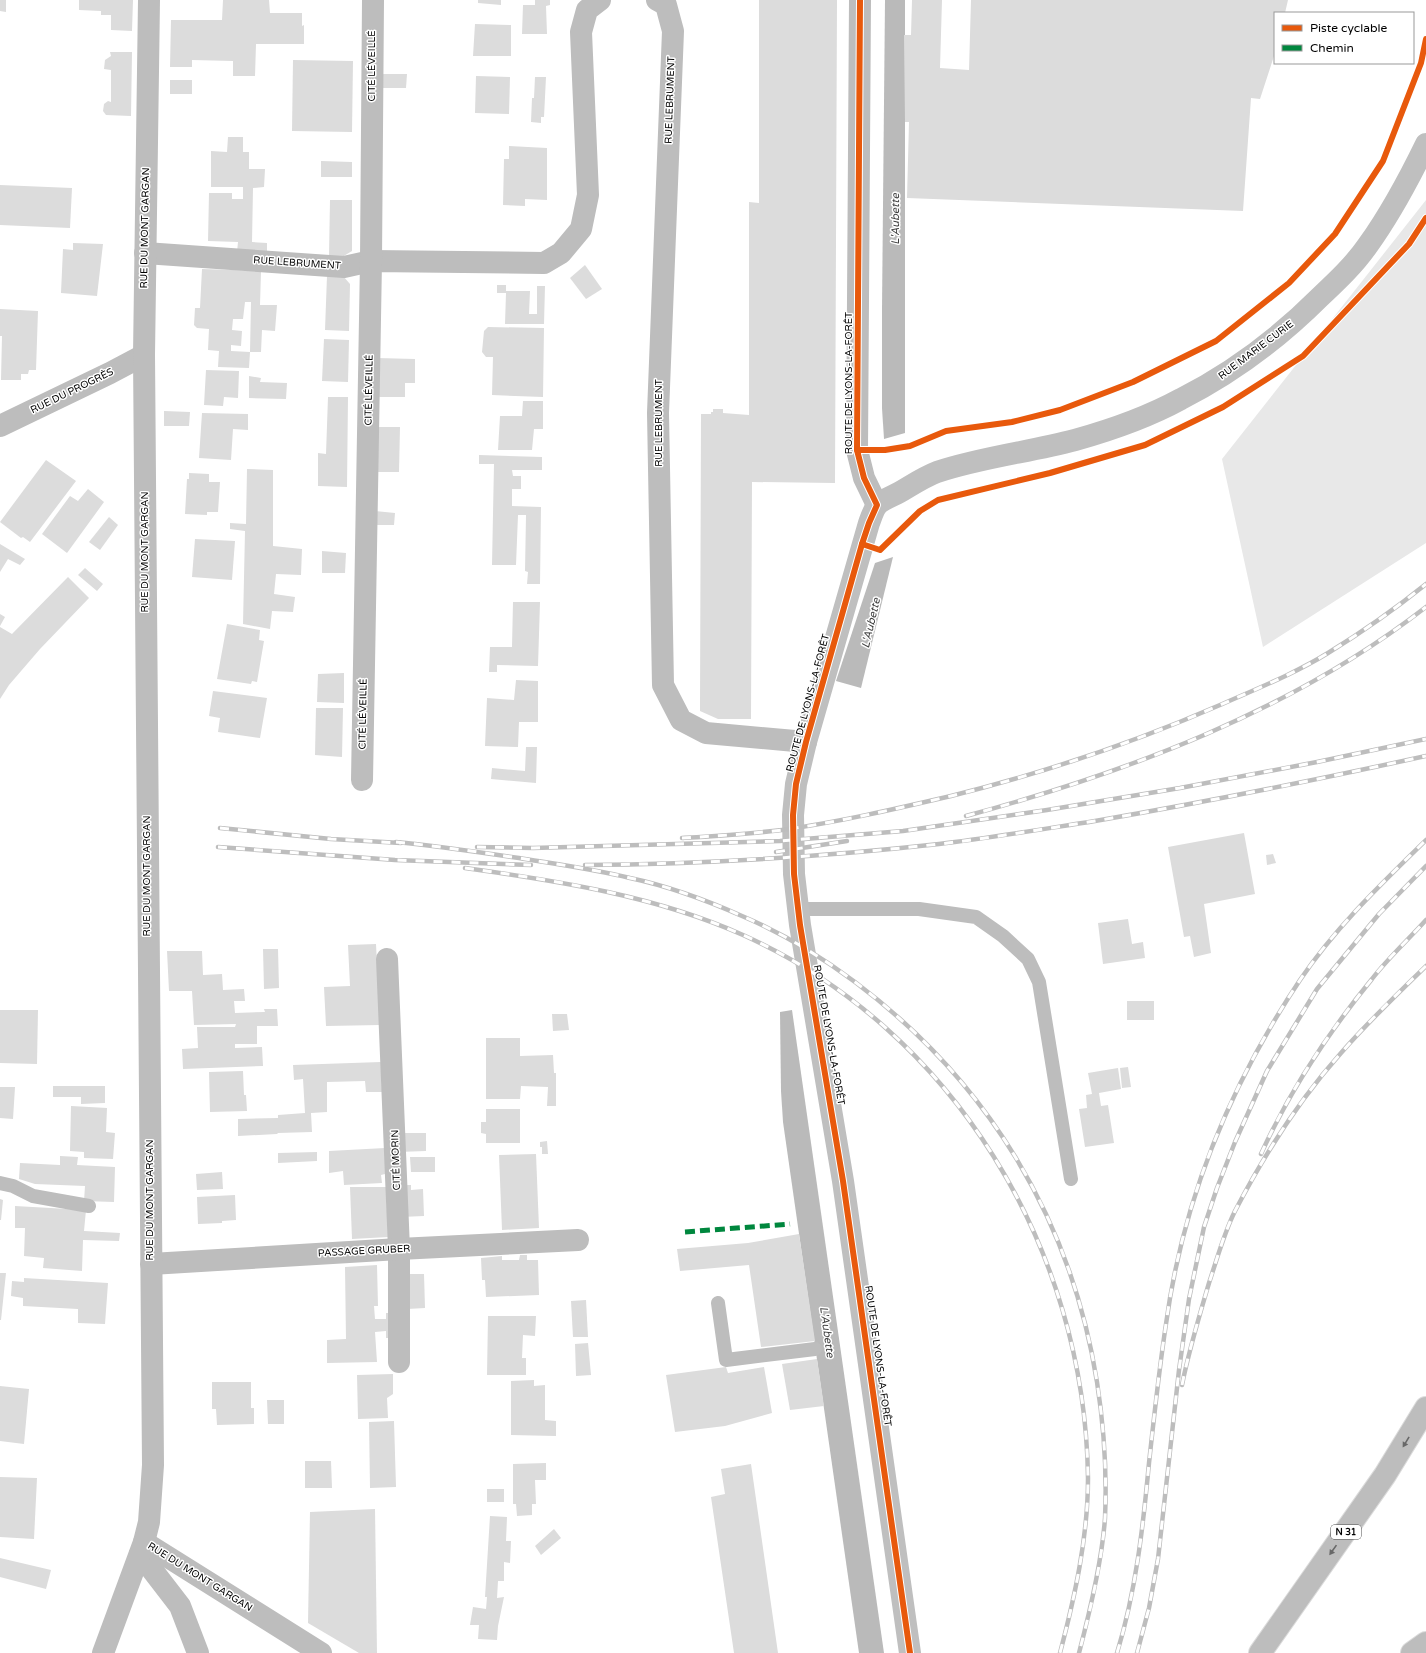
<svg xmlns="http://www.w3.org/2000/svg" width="1426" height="1653" viewBox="0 0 1426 1653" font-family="'Varela Round',sans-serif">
	<rect width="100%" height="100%" fill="#fff"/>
	<polygon fill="#e8e8e8" points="1426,200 1426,543 1263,647 1222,459"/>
	<g fill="#bababa">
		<polygon points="885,0 905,0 905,433 884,439 882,408 882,309"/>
		<polygon points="893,557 861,688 836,681 875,563"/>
		<polygon points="792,1010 884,1653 859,1653 783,1122 781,1091 780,1012"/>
	</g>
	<g fill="#dcdcdc">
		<polygon points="0,0 6,0 6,12 0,11"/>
		<polygon points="79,0 133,0 132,31 111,30 111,15 101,15 101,11 79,10"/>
		<polygon points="223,0 269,0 270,13 302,13 302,26 304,25 304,44 256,44 255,76 233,76 233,61 192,60 192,67 170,67 171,20 222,20"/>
		<polygon points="478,0 501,0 501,5 478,3"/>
		<polygon points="535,0 550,0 550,5 546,6 547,34 522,34 523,5 535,5"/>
		<polygon points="759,0 837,0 835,483 752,482 751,719 718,719 700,711 700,708 701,414 711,414 711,412 713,412 713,409 723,409 723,413 749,415 749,202 759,203"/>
		<polygon points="912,0 942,0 940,68 969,70 971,0 1288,0 1285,13 1275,13 1275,53 1260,99 1251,98 1243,211 907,198 909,122 905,122 904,35 911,35"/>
		<polygon points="475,24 511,25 511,56 473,56"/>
		<polygon points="110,52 132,52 131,116 106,115 103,111 104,104 108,101 111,102 111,70 104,69 105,60 111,56"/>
		<polygon points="293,60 353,61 352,132 292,131"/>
		<polygon points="382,74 407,74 406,88 382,88"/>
		<polygon points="476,76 510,77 509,114 475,113"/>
		<polygon points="535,77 546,77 544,117 541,117 541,123 531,122 532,98 534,98"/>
		<rect x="170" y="80" width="22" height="14"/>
		<polygon points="228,137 243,137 243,152 249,152 249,169 265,169 264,187 253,188 252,242 267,243 267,253 237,252 238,242 208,241 209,193 232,193 232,199 243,199 243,187 211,187 211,151 227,152"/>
		<polygon points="509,146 547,148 547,200 525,199 525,206 503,205 504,159 509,159"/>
		<polygon points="321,161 352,162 352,177 321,177"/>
		<polygon points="0,185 72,188 70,228 0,225"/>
		<polygon points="330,200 352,200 352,251 342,257 329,256"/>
		<polygon points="73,243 103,244 97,296 61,293 63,249 73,250"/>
		<polygon points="585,265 602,289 586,299 570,278"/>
		<polygon points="202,269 261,271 260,305 277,305 275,331 262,330 261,352 250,352 251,302 245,302 243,319 233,319 232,330 242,331 241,346 231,345 231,351 250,352 249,368 218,367 219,351 208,350 209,329 197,328 194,325 195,308 200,308"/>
		<polygon points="327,276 343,276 350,284 349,331 325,330"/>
		<polygon points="497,285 506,285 506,291 530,291 529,314 537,314 537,286 545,286 544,324 505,324 506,293 497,293"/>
		<polygon points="0,309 38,311 36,370 29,370 28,374 21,374 21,380 1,380 2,336 0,336"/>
		<polygon points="488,327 544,328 543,397 492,395 493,357 486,357 482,352 484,331"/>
		<polygon points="324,339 349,340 348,382 322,381"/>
		<polygon points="377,358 415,359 415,383 405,383 405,397 377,397"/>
		<polygon points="206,370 239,371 238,398 224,397 223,406 204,405"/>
		<polygon points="249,376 261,378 260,382 287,383 286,399 249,398"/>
		<polygon points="328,397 348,397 347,487 318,486 318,453 326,454"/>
		<polygon points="523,401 543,401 543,429 534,429 532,450 498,450 500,416 522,416"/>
		<polygon points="164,411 190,412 189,426 164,426"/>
		<polygon points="202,413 248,414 248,430 233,429 231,460 199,458"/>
		<polygon points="376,427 400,427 399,472 376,472"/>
		<polygon points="479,455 542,457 542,470 512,470 513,476 521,476 521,489 512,489 512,506 541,507 540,584 527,584 528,572 525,571 526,515 518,515 516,565 492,565 494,464 479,464"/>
		<polygon points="46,460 76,481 30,542 23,537 21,538 0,522"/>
		<polygon points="247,469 273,470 273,546 302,549 301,575 276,574 274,594 295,597 293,612 272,611 270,629 243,624 245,531 230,529 230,523 246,524"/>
		<polygon points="189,473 209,474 209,482 220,482 218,512 207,512 207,515 185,514 187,479 189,479"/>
		<polygon points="88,489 104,502 67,553 42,534 70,496 78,501"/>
		<polygon points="375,511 395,513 394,525 375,525"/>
		<polygon points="109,517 118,525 100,550 89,542"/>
		<polygon points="195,539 235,541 232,580 192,577"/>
		<polygon points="0,544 25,559 20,565 8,559 0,572"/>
		<polygon points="322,551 346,553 345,573 322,573"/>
		<polygon points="85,568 103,584 97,591 78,575"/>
		<polygon points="68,577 89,598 40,649 9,685 0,699 0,627 12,634"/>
		<polygon points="513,602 540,602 538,666 497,665 497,672 489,672 490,647 512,647"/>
		<polygon points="0,614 5,617 0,626"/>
		<polygon points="227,624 260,630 259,640 264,641 257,682 252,681 251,684 217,679"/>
		<polygon points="344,673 344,703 317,702 318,674"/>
		<polygon points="516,680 538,681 538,722 519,722 518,747 485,746 487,698 514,700"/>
		<polygon points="213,691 267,698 260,738 218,732 220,718 209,716"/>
		<polygon points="316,708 343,708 342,757 315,755"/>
		<polygon points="526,747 537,747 536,783 491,779 492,768 525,771"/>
		<polygon points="1244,833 1255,894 1204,904 1211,953 1194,957 1190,936 1184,937 1168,847"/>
		<polygon points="1273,854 1276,863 1267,865 1266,855"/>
		<polygon points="1128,919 1132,944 1143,942 1145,958 1103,964 1098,923"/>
		<polygon points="376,944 380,1025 326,1026 324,987 350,986 348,945"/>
		<polygon points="263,949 278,949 279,988 264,989"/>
		<polygon points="167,951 202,951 203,975 222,974 223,990 244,989 245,1001 234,1001 235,1013 265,1012 264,1009 277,1009 278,1026 257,1026 257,1044 235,1044 235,1048 262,1047 263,1066 183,1069 182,1049 198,1048 197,1027 235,1027 236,1024 194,1025 192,991 169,991"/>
		<rect x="1127" y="1001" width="27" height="19"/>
		<polygon points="0,1010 38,1010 37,1064 0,1063"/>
		<polygon points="552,1014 567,1014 569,1030 553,1031"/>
		<polygon points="486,1038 520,1038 520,1056 553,1055 554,1073 556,1073 556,1106 547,1106 548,1087 521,1086 520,1099 486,1099"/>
		<polygon points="381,1062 382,1092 366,1092 365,1081 327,1082 327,1112 311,1113 312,1132 278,1133 277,1134 238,1136 238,1119 278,1118 278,1115 305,1113 303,1079 294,1080 293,1065"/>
		<polygon points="1128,1067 1131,1087 1122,1088 1120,1068"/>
		<polygon points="1118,1068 1121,1089 1099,1093 1101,1106 1108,1105 1114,1143 1085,1147 1079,1109 1087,1108 1086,1095 1092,1094 1088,1073"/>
		<polygon points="243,1071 244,1095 246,1095 247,1111 210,1112 209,1072"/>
		<polygon points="53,1086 105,1086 105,1103 81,1104 81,1097 53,1097"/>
		<polygon points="0,1087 15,1087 13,1119 0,1118"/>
		<polygon points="71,1106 107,1108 106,1132 115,1133 113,1159 84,1158 84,1152 70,1151"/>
		<polygon points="486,1109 520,1109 520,1143 486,1143 486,1134 481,1133 481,1122 486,1122"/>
		<polygon points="397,1133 426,1133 426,1151 398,1152"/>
		<polygon points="547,1141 548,1154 542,1154 542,1147 540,1147 540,1142"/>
		<polygon points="385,1148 385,1174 381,1175 382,1183 344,1185 343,1171 329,1173 329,1151"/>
		<polygon points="317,1152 317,1161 278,1163 278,1153"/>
		<polygon points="536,1154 539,1228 502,1230 499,1155"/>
		<polygon points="60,1156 78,1157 77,1165 115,1167 114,1202 84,1201 85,1186 35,1184 19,1179 20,1163 60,1165"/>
		<polygon points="410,1157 435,1157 435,1172 411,1172"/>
		<polygon points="222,1172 223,1189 197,1190 196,1174"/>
		<polygon points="399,1185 411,1185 411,1190 423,1189 424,1216 401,1217"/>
		<polygon points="350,1187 386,1187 388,1237 352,1239"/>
		<polygon points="235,1195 236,1220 222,1221 222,1223 198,1224 197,1197"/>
		<polygon points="0,1199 3,1200 1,1220 0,1220"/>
		<polygon points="15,1206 86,1210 84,1231 120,1233 119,1241 83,1240 82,1271 43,1268 44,1258 24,1256 25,1228 15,1228"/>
		<polygon points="799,1234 815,1341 761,1347 749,1265 680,1271 677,1249 748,1243"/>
		<polygon points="520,1255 527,1255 527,1260 538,1260 539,1295 486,1297 485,1280 482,1280 481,1258 502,1256 502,1260 519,1260"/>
		<polygon points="377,1265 378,1306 374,1306 375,1319 386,1319 386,1313 391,1313 392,1338 386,1338 386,1331 375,1332 377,1362 327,1363 327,1340 346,1339 345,1267"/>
		<polygon points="0,1273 6,1273 1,1320 0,1320"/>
		<polygon points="406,1274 424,1274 425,1308 407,1309"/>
		<polygon points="24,1278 108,1283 105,1324 78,1323 78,1309 23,1306 23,1298 11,1296 12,1281 24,1282"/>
		<polygon points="586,1300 588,1337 573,1337 571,1301"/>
		<polygon points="488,1316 536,1316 535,1336 523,1335 522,1358 526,1358 526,1375 487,1375"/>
		<polygon points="588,1343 591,1375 576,1376 575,1344"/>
		<polygon points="817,1359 824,1406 790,1410 782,1364"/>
		<polygon points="726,1367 728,1373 764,1367 772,1413 725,1426 675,1432 666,1375"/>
		<polygon points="393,1374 393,1394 387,1398 388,1418 358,1419 357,1375"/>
		<polygon points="534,1380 534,1386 545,1385 545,1420 556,1421 556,1436 511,1435 511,1381"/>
		<polygon points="212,1382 251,1382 251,1408 254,1408 254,1424 217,1425 216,1409 212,1409"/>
		<polygon points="0,1386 29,1389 24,1444 0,1441"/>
		<polygon points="267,1400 284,1400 284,1424 268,1424"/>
		<polygon points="394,1421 396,1487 370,1488 369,1422"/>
		<polygon points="305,1461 331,1461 332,1488 305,1488"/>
		<polygon points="546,1463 546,1480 535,1480 536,1504 532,1504 532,1515 517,1516 516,1504 513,1504 513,1464"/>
		<polygon points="751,1464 778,1653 734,1653 711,1497 725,1494 721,1469"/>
		<polygon points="0,1477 37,1478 34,1539 0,1537"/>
		<rect x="487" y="1489" width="17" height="13"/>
		<polygon points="375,1509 377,1653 359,1653 308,1623 310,1512"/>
		<polygon points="490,1516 507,1517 506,1541 511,1541 510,1563 504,1562 504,1581 498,1581 497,1598 504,1597 498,1626 497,1640 478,1639 479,1625 470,1625 473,1607 486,1609 487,1597 485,1597"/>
		<polygon points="554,1529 561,1538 541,1555 535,1546"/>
		<polygon points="0,1558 51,1570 46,1589 0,1577"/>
	</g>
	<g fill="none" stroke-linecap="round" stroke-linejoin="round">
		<g stroke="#dbdbdb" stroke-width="24">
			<g id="highway">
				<polyline points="1260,1653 1385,1475 1426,1408"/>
				<polyline points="1412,1653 1426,1643"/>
			</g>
		</g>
		<g stroke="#bdbdbd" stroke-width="14">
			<polyline points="798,909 919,909 976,917 1003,936 1028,959 1039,982 1071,1179"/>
			<polyline points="0,1183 13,1186 33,1196 89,1206"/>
			<polyline points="718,1303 726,1360 815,1349"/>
		</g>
		<g stroke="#bdbdbd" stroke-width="22">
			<polyline points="657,0 666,5 673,31 658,413 663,685 681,720 706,733 806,742"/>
			<polyline points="860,0 857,450 864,478 877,505"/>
			<polyline points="145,253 344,267 371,261 544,263 561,253 581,229 588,195 581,32 587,10 600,0"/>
			<polyline points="0,426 110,373 144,355"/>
			<polyline points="362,780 371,261 373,0"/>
			<polyline points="387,959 399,1249 399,1362"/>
			<polyline points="151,1264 399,1249 578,1240"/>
			<polyline points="144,1542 321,1653"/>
			<polyline points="140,1554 180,1606 198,1653"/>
			<polyline points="103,1653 144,1542 149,1522 153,1465 144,355 149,0"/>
		</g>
		<path stroke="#bfbfbf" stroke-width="22" d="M910,1653l-67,-472 -43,-256 -6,-51 -1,-59 3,-31 10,-42 63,-219c2,-5 5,-15 9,-19 6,-5 15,-8 22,-12 12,-7 24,-15 37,-20 45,-15 93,-20 138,-32 36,-10 73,-23 106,-41 51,-26 98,-61 139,-102 17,-16 35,-33 48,-52 23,-32 41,-66 58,-101"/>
		<use href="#highway" stroke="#bdbdbd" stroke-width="22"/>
		<g stroke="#bdbdbd" stroke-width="4.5">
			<g id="rail">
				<path d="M966,816c162,-44 326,-105 460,-209"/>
				<polyline points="220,828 331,839 401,843"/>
				<path d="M682,838c33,-2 67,-4 100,-8 57,-8 113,-21 169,-34 92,-23 182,-53 269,-91 36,-16 74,-31 108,-52 34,-21 67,-44 98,-69"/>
				<path d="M396,842c41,4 82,10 123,16 37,6 74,11 111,20 38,8 76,22 112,38 40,17 78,40 113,66 132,99 216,236 242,400 7,45 10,91 8,136 -3,44 -15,93 -26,135"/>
				<polyline points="218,847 395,860 531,865"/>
				<polyline points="477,847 533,848 780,841 903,831 1047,810 1180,788 1317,762 1426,739"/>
				<polyline points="776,852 847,841"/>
				<path d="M585,865c117,-1 237,-8 354,-21 52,-6 104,-15 156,-23 111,-19 221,-41 331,-65"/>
				<path d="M465,868c94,13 191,28 278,67 211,95 342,314 345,543 0,59 -13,118 -28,175"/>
				<path d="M1261,1154c29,-64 67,-121 111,-175 16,-21 36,-39 54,-59"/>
				<path d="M1182,1385c7,-35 17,-68 27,-102 8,-24 15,-50 26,-72 29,-56 64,-111 106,-158 27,-31 56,-59 85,-87"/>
				<path d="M1117,1653c19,-62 26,-126 32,-190 5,-46 10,-93 17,-139 17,-125 64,-239 134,-344 35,-52 81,-96 126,-140"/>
				<polyline points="1137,1653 1149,1608 1158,1559 1179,1370 1189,1299 1204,1227 1217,1188 1235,1142 1267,1071 1317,989 1379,914 1426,866"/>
			</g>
		</g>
		<use href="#rail" stroke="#fff" stroke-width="3" stroke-dasharray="9" stroke-linecap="butt"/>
		<polyline stroke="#00873e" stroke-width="5" stroke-dasharray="10 5" stroke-linecap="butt" points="685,1232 790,1224"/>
		<g stroke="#fff" stroke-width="8">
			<g id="cycleway">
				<polyline points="860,0 857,450 864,478 877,505 869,523 862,544 806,742 796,784 793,815 794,874 800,925 843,1181 910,1653"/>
				<polyline points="857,450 885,450 910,446 946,431 1012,422 1060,410 1133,382 1216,341 1289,283 1335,234 1383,161 1421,63 1426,39"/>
				<polyline points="862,544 880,550 920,511 938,500 1050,473 1145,445 1223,407 1303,356 1409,244 1426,218"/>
			</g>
		</g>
		<use href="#cycleway" stroke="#e8590c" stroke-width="6"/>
	</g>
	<defs><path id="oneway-solid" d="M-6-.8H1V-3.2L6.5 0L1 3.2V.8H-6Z"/></defs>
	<g fill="#686868">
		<use href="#oneway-solid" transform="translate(1406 1442) rotate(121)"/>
		<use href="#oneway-solid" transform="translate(1333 1550) rotate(125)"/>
	</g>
	<g text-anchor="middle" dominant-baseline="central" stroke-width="3" stroke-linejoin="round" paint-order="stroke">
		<rect fill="#fff" stroke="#4c4c4c" stroke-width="1" x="1331" y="1525" width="30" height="14" rx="3"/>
		<g font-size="9" font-weight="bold" fill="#000">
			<text x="1346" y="1532">N 31</text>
		</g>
		<g font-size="10" fill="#000" stroke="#fff">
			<text transform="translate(372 66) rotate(-90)">CITÉ LÉVEILLÉ</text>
			<text transform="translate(670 100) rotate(-88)">RUE LEBRUMENT</text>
			<text transform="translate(145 228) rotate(-89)">RUE DU MONT GARGAN</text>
			<text transform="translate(297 263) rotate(4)">RUE LEBRUMENT</text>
			<text transform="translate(1256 350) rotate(-37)">RUE MARIE CURIE</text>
			<text transform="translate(849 383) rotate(-90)">ROUTE DE LYONS-LA-FORÊT</text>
			<text transform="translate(369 390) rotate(-89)">CITÉ LÉVEILLÉ</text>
			<text transform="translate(72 391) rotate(-26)">RUE DU PROGRÈS</text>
			<text transform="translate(659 423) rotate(-90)">RUE LEBRUMENT</text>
			<text transform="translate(145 552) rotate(-90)">RUE DU MONT GARGAN</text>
			<text transform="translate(808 703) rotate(-75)">ROUTE DE LYONS-LA-FORÊT</text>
			<text transform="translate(363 714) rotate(-89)">CITÉ LÉVEILLÉ</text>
			<text transform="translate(147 876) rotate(-90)">RUE DU MONT GARGAN</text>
			<text transform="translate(829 1035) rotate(80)">ROUTE DE LYONS-LA-FORÊT</text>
			<text transform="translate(396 1160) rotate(-92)">CITÉ MORIN</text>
			<text transform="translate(150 1200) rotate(-90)">RUE DU MONT GARGAN</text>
			<text transform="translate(364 1251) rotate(-3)">PASSAGE GRUBER</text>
			<text transform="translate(878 1356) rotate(82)">ROUTE DE LYONS-LA-FORÊT</text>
			<text transform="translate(200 1577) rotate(32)">RUE DU MONT GARGAN</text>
		</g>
		<g font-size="11" font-style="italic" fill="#3e3e3e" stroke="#fff">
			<text transform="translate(895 219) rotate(-90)">L'Aubette</text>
			<text transform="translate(871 623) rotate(-77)">L'Aubette</text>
			<text transform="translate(827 1332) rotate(82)">L'Aubette</text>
		</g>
	</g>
	<rect x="1274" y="12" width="140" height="52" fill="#ffffff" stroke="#999999"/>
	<rect x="1282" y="25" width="20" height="6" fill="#e8590c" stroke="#999999"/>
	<text x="1310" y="32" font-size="12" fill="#000000">Piste cyclable</text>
	<rect x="1282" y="45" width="20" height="6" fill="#00873e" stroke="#999999"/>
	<text x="1310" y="52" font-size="12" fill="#000000">Chemin</text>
</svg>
